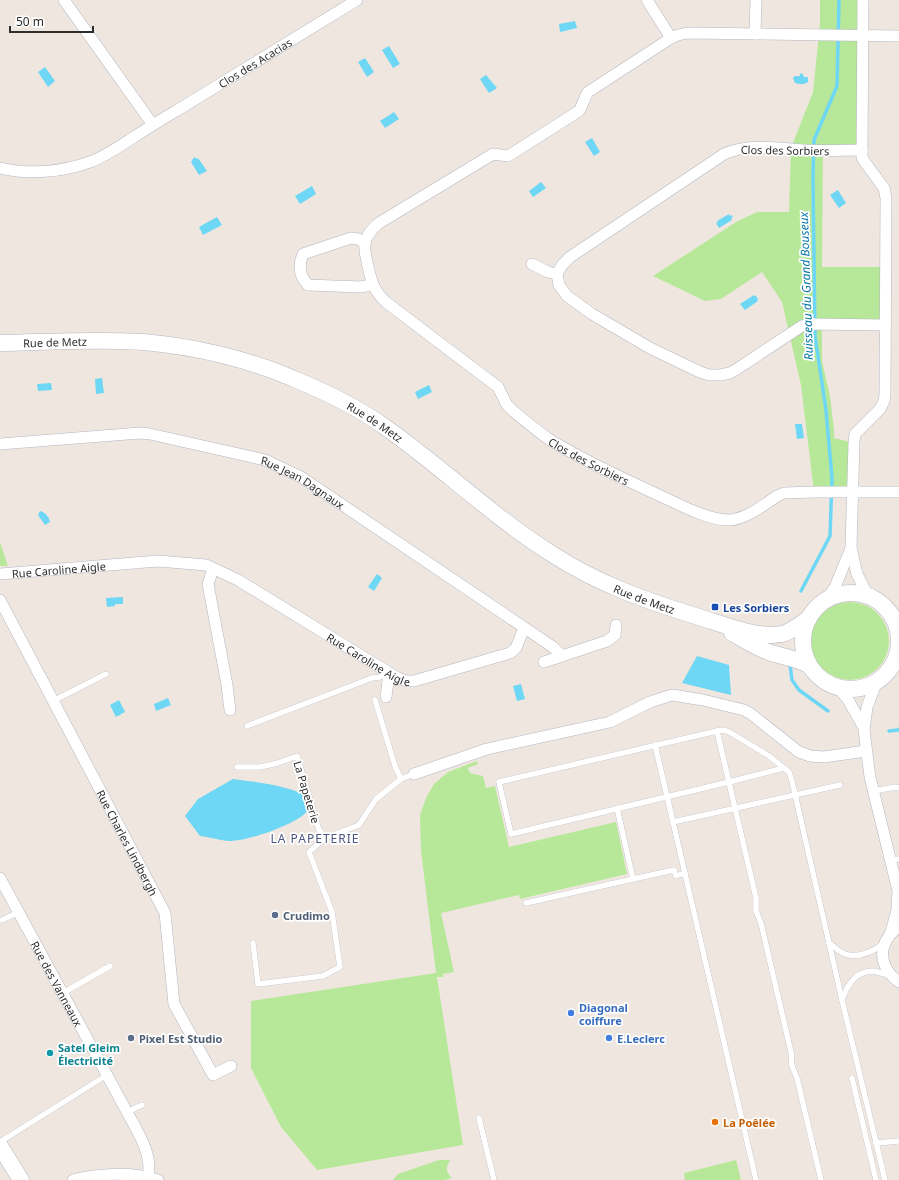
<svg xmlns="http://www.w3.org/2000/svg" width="899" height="1180" viewBox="0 0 899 1180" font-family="'Noto Sans',sans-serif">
	<rect width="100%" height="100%" fill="#efe7df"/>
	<g fill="#b7e899">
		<polygon points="820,0 863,0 862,150 823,150 822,267 885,267 885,325 822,324 822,361 830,396 834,430 834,438 854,443 852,492 814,492 801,385 782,302 762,272 721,299 705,301 653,276 736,222 757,212 789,212 791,148 813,92 820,24"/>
		<polygon points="0,542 8,566 0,566"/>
		<circle cx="850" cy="641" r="39"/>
		<polygon points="477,761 478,764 468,768 470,773 483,776 486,788 495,786 509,847 616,822 627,874 520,899 519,895 441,913 454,972 443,974 443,977 437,977 463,1145 317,1170 281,1127 251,1068 251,1001 436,973 421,851 420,815 426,798 434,784 448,772"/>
		<path d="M439,1160h11c-4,8 -5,11 2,18l-8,2h-51l5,-6z"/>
		<polygon points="736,1160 741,1180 685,1180 684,1173"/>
	</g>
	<g fill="#6dd7f5">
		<polygon points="575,21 577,28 560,32 559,24"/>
		<polygon points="389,46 400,64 393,68 382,50"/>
		<polygon points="365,58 374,72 367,77 358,62"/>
		<polygon points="45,67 55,81 48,87 38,72"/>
		<path d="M802,73l2,4h3l1,1v4c-4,3 -9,2 -13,1l-2,-5 2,-2h5v-2z"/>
		<polygon points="486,75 497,88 489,93 480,79"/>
		<polygon points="394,112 399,119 385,128 380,121"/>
		<polygon points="592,138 600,152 594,156 585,142"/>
		<polygon points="194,157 197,159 198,158 207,171 199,175 191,162"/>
		<polygon points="541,182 546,188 533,197 529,191"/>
		<polygon points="312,186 316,194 300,204 295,196"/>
		<polygon points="838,190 846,203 839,208 830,195"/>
		<polygon points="729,214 730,216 732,215 733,217 731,218 732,220 719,228 716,223 718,222 717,221"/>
		<polygon points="217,217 222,225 203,235 199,227"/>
		<polygon points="754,295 755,296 756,296 758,299 757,300 758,301 745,310 740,304"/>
		<polygon points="102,378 104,393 96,394 95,379"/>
		<polygon points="51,383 52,390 38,391 37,384"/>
		<polygon points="429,385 432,392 418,399 415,392"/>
		<polygon points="795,424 802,424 804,438 797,439"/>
		<path d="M40,511c6,2 9,6 10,11l-5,3 -7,-10z"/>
		<polygon points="377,574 382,578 374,591 368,587"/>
		<polygon points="123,597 123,604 115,604 115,606 107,607 106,598"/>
		<polygon points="697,656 729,665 731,695 682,683"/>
		<polygon points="521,684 525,699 517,701 513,686"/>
		<polygon points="168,698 171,705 156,711 154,704"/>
		<polygon points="119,700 125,712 116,717 110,705"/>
		<path d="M233,779c24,3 57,7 79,19v2c-1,2 -1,6 -3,9 -9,15 -64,33 -81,32 -9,-1 -19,-4 -28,-5l-15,-20 13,-17z"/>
	</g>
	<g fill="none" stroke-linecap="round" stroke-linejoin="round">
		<g stroke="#6dd7f5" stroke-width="3.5">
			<polyline points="801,591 830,536 832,478 826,410 815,336 813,176 814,140 837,86 839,0"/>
			<polyline points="790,665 792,680 799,690 828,711"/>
			<polyline points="889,731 898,730 899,729"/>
		</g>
		<g stroke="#b3b6c1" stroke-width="6">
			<g id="lane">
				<polyline points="375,700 395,766 401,779"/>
				<polyline points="53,701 106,674"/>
				<polyline points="247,726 372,678 380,677 389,673"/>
				<polyline points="717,731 756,898 756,911 761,923 791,1052 792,1066 797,1078 821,1180"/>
				<polyline points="655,745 673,822"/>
				<polyline points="237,767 260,767 278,763 297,756 319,830 325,838"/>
				<polyline points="784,768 729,782 511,834 499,782 717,731 724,730 731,733 769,756 789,772 792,781 842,1000"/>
				<polyline points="873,791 896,787 899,788"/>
				<polyline points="617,808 633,879 674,870 676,876 685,873"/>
				<polyline points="891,860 899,859"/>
				<polyline points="526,903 633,879"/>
				<polyline points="2,920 19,912"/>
				<polyline points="253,943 258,984 323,976 340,967 332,912 309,852 325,838 359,825 376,799 401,779 414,774"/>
				<path d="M829,943c5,3 10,9 16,11 14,5 27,-2 38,-10"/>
				<polyline points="63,993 110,966"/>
				<polyline points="852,1078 876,1180"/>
				<polyline points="127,1112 142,1105"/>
				<polyline points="479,1118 494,1180"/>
				<polyline points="0,1142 107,1075"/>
				<polyline points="876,1143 899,1141"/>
				<polyline points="756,1180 673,822 840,785"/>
				<path d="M885,1180l-43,-180c5,-15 14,-29 31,-29 5,1 11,3 16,4"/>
			</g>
		</g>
		<g stroke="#b3b6c1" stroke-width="12">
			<g id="street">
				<polyline points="64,0 153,125"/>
				<polyline points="647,0 671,38"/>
				<polyline points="863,0 862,157 864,161 884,188 886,198 885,395 884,401 880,409 855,434 854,443 851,548 857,574 868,596"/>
				<polyline points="755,34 756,0"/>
				<path id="s1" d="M899,36l-212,-3 -9,2 -7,3 -83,54c-4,6 -5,13 -9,19l-71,45 -15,-2 -114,69c-7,6 -13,12 -14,21 -1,6 1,12 2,18 4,18 6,29 20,41l111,84 9,18 5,5c12,10 25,21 38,30 37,22 76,40 115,58 17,8 46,23 65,22 19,-2 34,-16 49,-25l5,-2 30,-1h85"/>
				<path d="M862,150c-20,0 -39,1 -59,0 -26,-2 -55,-7 -79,4l-154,103 -8,8 -5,9 2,11 8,11 25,18 58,34 50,24 9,3h11l10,-2 7,-4 65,-43 12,-2 71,1"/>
				<path id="s2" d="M0,168c29,7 62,4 90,-6 16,-6 30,-16 44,-25 14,-9 28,-18 42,-26 60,-37 120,-74 181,-111"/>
				<path d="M365,243l-7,-4 -7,-1 -48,16c-5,12 -4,22 5,31l52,2 6,-1 6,-3"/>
				<polyline points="532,264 548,272 557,274"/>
				<path id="s3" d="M0,444l140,-11 10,1 115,26 36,17 252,170 9,9"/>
				<polyline points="213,569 208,584 227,685 230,710"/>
				<path id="s4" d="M0,574l158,-13 48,4 32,15 158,97 10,4h8l96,-28 6,-5 8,-20"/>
				<polyline points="827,599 835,587 851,548"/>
				<path id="s5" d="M0,600l165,313 9,91 39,71 18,-9"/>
				<polyline points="544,662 607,641 615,635 616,625"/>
				<polyline points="876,683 867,707 864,730 870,777 898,891 897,910 891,932"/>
				<polyline points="838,688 847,698 864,728"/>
				<polyline points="386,697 389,673"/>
				<polyline points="414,774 487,749 610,722 650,702 672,695 703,700 744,710 751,714 799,752 810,756 824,757 866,751"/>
				<path id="s6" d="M0,878l127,234c10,19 26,42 21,65"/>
				<path d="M897,928c-20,16 -19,39 2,54"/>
				<path d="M73,1180c25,-7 60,-8 85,0"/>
			</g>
		</g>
		<g stroke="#b3b6c1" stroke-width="17">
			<g id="secondary">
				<path id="s7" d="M0,343c48,-1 95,-4 143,-1 49,4 106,17 151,37 32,13 63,28 91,48 57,40 108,90 167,127 46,30 95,47 147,63 23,7 60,22 83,17 9,-2 19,-10 27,-16"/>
				<circle cx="851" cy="641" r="48"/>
				<path d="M732,633c12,7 25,15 39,20 14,4 24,5 38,12"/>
				<polyline points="0,1146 21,1180"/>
			</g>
		</g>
		<use href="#lane" stroke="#fff" stroke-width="5.5"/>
		<use href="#street" stroke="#fff" stroke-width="11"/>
		<use href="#secondary" stroke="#fff" stroke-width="16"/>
	</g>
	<rect fill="#1a4fb4" stroke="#fff" stroke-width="1.5" x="711" y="603" width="8" height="8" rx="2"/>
	<g fill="#5c6f8a" stroke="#fff" stroke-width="1.5">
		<circle cx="275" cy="915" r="4"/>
		<circle cx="131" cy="1038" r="4"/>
	</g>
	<g fill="#3f7fe0" stroke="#fff" stroke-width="1.5">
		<circle cx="571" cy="1013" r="4"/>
		<circle cx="609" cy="1038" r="4"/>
	</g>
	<circle fill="#0f9aa8" stroke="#fff" stroke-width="1.5" cx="50" cy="1053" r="4"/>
	<circle fill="#e8710a" stroke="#fff" stroke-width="1.5" cx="715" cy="1122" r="4"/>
	<g text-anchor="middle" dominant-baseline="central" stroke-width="3.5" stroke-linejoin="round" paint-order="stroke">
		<g font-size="11" fill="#2d2d2d" stroke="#fff">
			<text stroke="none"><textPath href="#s2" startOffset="284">Clos des Acacias</textPath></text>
			<text transform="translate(785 150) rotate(1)">Clos des Sorbiers</text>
			<text stroke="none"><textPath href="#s7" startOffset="55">Rue de Metz</textPath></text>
			<text stroke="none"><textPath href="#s7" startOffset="391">Rue de Metz</textPath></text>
			<text stroke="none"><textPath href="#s1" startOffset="931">Clos des Sorbiers</textPath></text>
			<text stroke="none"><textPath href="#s3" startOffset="312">Rue Jean Dagnaux</textPath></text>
			<text stroke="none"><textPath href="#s4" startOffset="59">Rue Caroline Aigle</textPath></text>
			<text stroke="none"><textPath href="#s7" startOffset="715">Rue de Metz</textPath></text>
			<text stroke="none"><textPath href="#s4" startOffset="395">Rue Caroline Aigle</textPath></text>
			<text transform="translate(307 792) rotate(73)">La Papeterie</text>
			<text stroke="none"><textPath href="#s5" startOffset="274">Rue Charles Lindbergh</textPath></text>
			<text stroke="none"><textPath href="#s6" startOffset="120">Rue des Vanneaux</textPath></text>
		</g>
		<g font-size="11" font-weight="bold" fill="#164399" stroke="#fff" text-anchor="start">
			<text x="723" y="607">Les Sorbiers</text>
		</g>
		<g font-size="11" font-weight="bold" fill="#4e5e75" stroke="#fff" text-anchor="start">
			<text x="283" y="915">Crudimo</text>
			<text x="139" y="1038">Pixel Est Studio</text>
		</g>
		<g font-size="11" font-weight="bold" fill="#366cbe" stroke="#fff" text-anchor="start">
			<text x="579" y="1007">Diagonal<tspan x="579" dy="13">coiffure</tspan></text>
			<text x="617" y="1038">E.Leclerc</text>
		</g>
		<g font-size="11" font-weight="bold" fill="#0d838f" stroke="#fff" text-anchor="start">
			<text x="58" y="1047">Satel Gleim<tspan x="58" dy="13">Électricité</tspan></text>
		</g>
		<g font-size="11" font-weight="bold" fill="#c56008" stroke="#fff" text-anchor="start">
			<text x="723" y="1122">La Poêlée</text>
		</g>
		<g font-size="12" font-style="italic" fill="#0677a8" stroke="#fff">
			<text transform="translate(806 286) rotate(-92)">Ruisseau du Grand Bouseux</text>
		</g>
		<g font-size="12" letter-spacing="1" fill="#4a5681" stroke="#fff">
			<text x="315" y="838">LA PAPETERIE</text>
		</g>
	</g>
	<path d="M10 26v6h83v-6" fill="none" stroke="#2d2d2d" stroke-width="2"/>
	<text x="16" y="26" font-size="12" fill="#2d2d2d" stroke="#ffffff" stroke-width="3" paint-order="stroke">50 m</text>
</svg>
